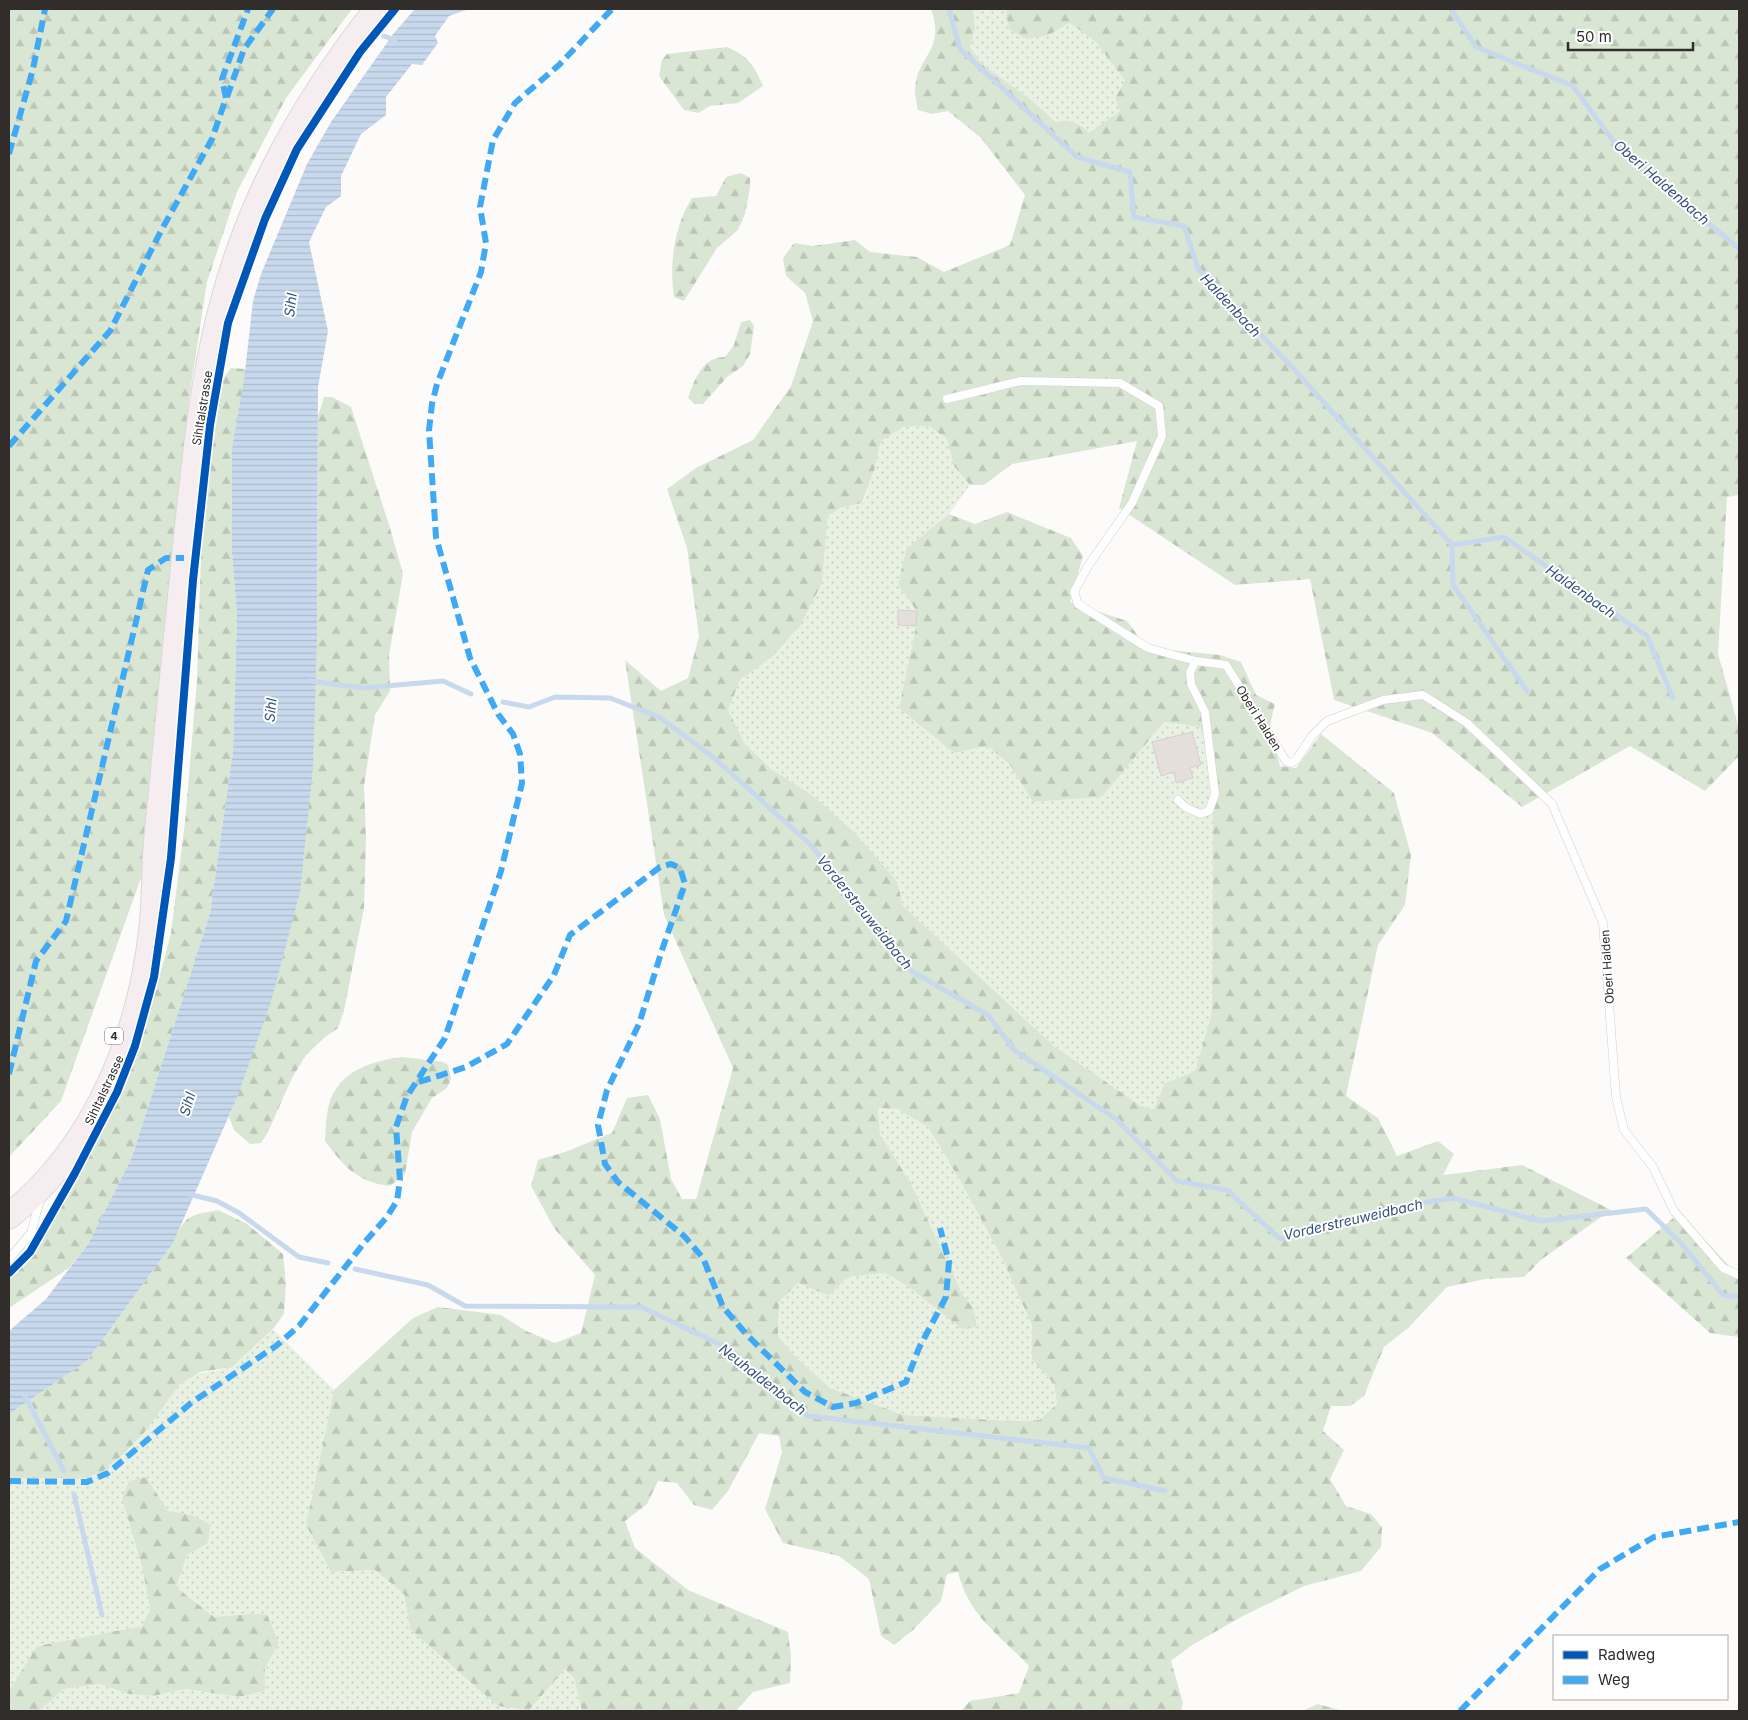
<svg xmlns="http://www.w3.org/2000/svg" width="1748" height="1720" viewBox="0 0 1748 1720" font-family="Inter,sans-serif">
	<defs>
		<pattern id="grass-dots" width="8" height="8" patternUnits="userSpaceOnUse" patternTransform="scale(1.25)"><rect width="8" height="8" fill="#e9f1e3"/><path d="M2 2h.1M6 6h.1" fill="none" stroke="#c8cfc3" stroke-width="1.8" stroke-linecap="round"/></pattern>
		<pattern id="forest-firs" width="22" height="20" patternUnits="userSpaceOnUse" patternTransform="scale(1.25)"><rect width="22" height="20" fill="#dae6d4"/><path d="M5 1l3.5 6h-7zM16 11l3.5 6h-7z" fill="#bbc6b6"/></pattern>
		<pattern id="water-rules" width="6" height="5" patternUnits="userSpaceOnUse" patternTransform="scale(1.25)"><rect width="6" height="5" fill="#c8d8ed"/><path d="M0 2.5h6" fill="none" stroke="#acbacb"/></pattern>
	</defs>
	<rect width="100%" height="100%" fill="#fdfbfa"/>
	<g fill="url(#grass-dots)">
		<polygon points="973,9 1007,9 1006,15 1048,35 1070,23 1096,42 1125,81 1115,98 1121,111 1089,133 1056,122 1029,98 982,64 970,47 975,28"/>
		<polygon points="929,426 947,439 954,466 970,485 949,514 906,549 898,585 917,611 898,610 898,625 916,626 899,708 954,753 988,746 1010,765 1033,802 1102,797 1164,722 1199,727 1213,751 1212,1012 1195,1071 1165,1083 1154,1109 1141,1106 1054,1046 903,906 897,881 812,795 770,768 744,744 728,710 740,680 772,657 822,583 828,516 840,508 863,503 874,471 881,441 904,427"/>
		<polygon points="878,1108 897,1109 928,1127 962,1184 1000,1254 1032,1325 1033,1359 1054,1384 1057,1404 1039,1420 1013,1421 904,1415 830,1388 792,1353 778,1336 779,1302 798,1283 829,1296 848,1277 885,1273 909,1287 974,1310 962,1293 910,1182 880,1134"/>
		<path d="M273,1329l61,61 -28,135 25,47 44,-2 29,24 6,35 137,59 18,-19 9,9 8,33h-543l25,-22 36,-5 29,10 24,2 32,-7 54,8 26,-6v-23l14,-25 -30,-29 -35,3 -38,-30 11,-32 20,-11 -15,-29 -24,-3 -26,54 8,43 -8,17 -105,20 -28,45v-202l9,-11c61,0 84,8 125,-45 13,-15 22,-36 37,-49 14,-12 23,-10 38,-14 22,-7 39,-26 55,-41z"/>
	</g>
	<g fill="url(#forest-firs)" fill-rule="evenodd">
		<polygon points="9,9 352,9 286,98 237,192 207,282 189,399 141,878 61,1101 9,1157"/>
		<path d="M931,9h42l2,19 -5,19 12,17 47,34 27,24c15,-2 23,0 33,11l31,-22 -5,-13 10,-17 -29,-39 -26,-19 -22,12 -21,4 -17,-9 -4,-15 1,-6h732v486l-12,2 -9,157 21,74v28l-34,35 -75,-45 -108,61 -90,-74 -98,-33 -24,-121 -75,6 -116,-77 18,-67 -125,23 -28,21h-14l-16,-19 -7,-27 -18,-13 -25,1 -23,14 -7,30 -12,32 -22,5 -12,8 -6,67 -22,43 -28,31 -32,23 -12,30 17,34 25,24 42,27 42,37 43,49 6,25 151,140 87,60 13,3 11,-26 30,-12 17,-59 1,-261 -14,-24 -35,-5 -62,75 -69,5 -23,-37 -22,-19 -34,7 -55,-45 17,-82 1,-15 -19,-26 8,-36 43,-35 26,10 32,-12 64,26 12,18 -13,46 57,19 20,27 73,7 21,7 15,33 19,9 -5,21 10,41 16,2 25,-34 73,59 17,62 -6,50 -27,40 -32,151 32,22 19,38 41,-15 16,13 -11,21 79,-10 89,45 -69,49 -18,18 -39,2 -38,8 -39,41 -24,19 -20,49 -14,10h-19l-8,25 21,19 -14,29 16,27 25,8 11,13 -1,20 -20,24 -57,15 -61,30 -51,29 -21,16 12,42 -2,8h-220l9,-10 49,-8 10,-27c-30,-32 -60,-49 -71,-94l-11,2 -6,27 -28,29 -19,15 -13,-9 -12,-57 -30,-23 -56,-13 -18,-34 17,-57 -3,-16 -20,-3 -31,58 -16,19 -18,-5 -17,-22 -19,-2 -11,23 -22,17 10,27 53,42 100,42 3,24 -1,27 -37,9 -17,19h-154l-8,-33 -9,-9 -36,41 -31,-4 -88,-77 -6,-35 -29,-24 -44,2 -25,-47 28,-135 79,-72 25,-11 63,8 25,16 29,12 26,-10 14,-58 -41,-47 -23,-42 7,-26 27,-8 47,-19 15,-35 21,-3 12,24 11,60 11,20h14l37,-131 -69,-153 -39,-255 36,31 27,-13 11,-42 -12,-88 -20,-59 29,-21 57,-28 38,-54 22,-65 -8,-28 -19,-17 -3,-18 11,-15 19,3 42,-6 15,12 47,5 27,15 66,-27 15,-50 -44,-57 -33,-27 -16,3 -14,-4c-1,-6 -3,-14 -3,-20 2,-36 31,-38 16,-81zM878,1108l19,1 31,18 34,57 38,70 32,71v34l22,25 3,20 -18,16 -26,1 -109,-6 -74,-27 -38,-35 -14,-17 1,-34 19,-19 31,13 19,-19 37,-4 24,14 53,42 15,-2 -3,-17 -12,-17 -52,-111 -30,-48z"/>
		<path d="M727,47c21,9 27,18 36,39l-25,17 -28,3 -12,7 -14,-3 -25,-34 3,-16 5,-6z"/>
		<path d="M741,173l9,5v10l-5,26 -7,16 -21,18 -33,53 -10,-4c-5,-32 0,-71 18,-99l24,-2 10,-19z"/>
		<path d="M750,320l4,6 -4,28 -7,12 -16,11 -24,27h-8l-7,-6c7,-19 14,-41 37,-41l9,-12 7,-23z"/>
		<polygon points="231,368 246,369 232,553 237,616 233,751 210,913 132,1157 88,1244 69,1268 9,1308 9,1276 34,1256 123,1090 149,1016 171,933 185,822 197,680 201,556 209,471 223,379"/>
		<polygon points="324,397 332,397 351,407 390,528 403,574 389,655 390,691 375,715 364,786 366,837 364,908 344,1011 338,1028 324,1038 306,1055 292,1078 268,1132 261,1143 250,1144 234,1130 229,1117 271,1002 317,638 318,416"/>
		<path d="M402,1057l41,5 5,3 3,14 -4,9 -15,10 -20,34 -7,42 -15,12c-34,-4 -46,-20 -65,-45 1,-13 1,-31 6,-43 13,-29 42,-37 71,-41z"/>
		<path d="M218,1210l29,14 36,30 3,30 -2,30 -11,15 -41,38 -32,5 -20,12 -37,50 -19,20 -22,18 -17,6h-67l-9,11v-75l78,-53 86,-118c13,-29 15,-27 45,-33z"/>
		<polygon points="1679,1213 1739,1276 1739,1337 1710,1333 1626,1258"/>
		<polygon points="146,1477 168,1511 192,1515 211,1525 207,1544 187,1555 176,1587 214,1617 249,1614 267,1615 279,1643 265,1668 265,1691 239,1697 185,1689 153,1696 129,1694 100,1684 64,1689 39,1711 9,1711 9,1691 37,1646 142,1626 150,1609 142,1566 122,1498 129,1481"/>
		<polygon points="1318,1704 1343,1711 1302,1711"/>
	</g>
	<polygon fill="url(#water-rules)" points="415,9 469,9 449,16 435,36 438,43 422,65 412,64 386,97 386,115 361,134 341,176 341,196 326,207 309,242 328,331 318,387 317,638 313,768 300,892 271,1002 238,1095 173,1243 87,1361 9,1414 9,1331 46,1299 88,1244 132,1157 210,913 233,751 237,616 232,553 232,449 244,380 253,301 261,274 307,164 331,122 394,33"/>
	<g fill="none" stroke-linecap="round" stroke-linejoin="round">
		<g stroke="#c8d8ed" stroke-width="5">
			<polyline points="949,9 960,49 1077,157 1130,172 1134,217 1184,226 1198,269 1291,366 1452,545 1504,537 1647,636 1673,698"/>
			<polyline points="1451,9 1476,47 1573,86 1616,145 1739,249"/>
			<polyline points="384,36 395,40"/>
			<polyline points="1452,545 1453,585 1527,691"/>
			<polyline points="310,681 363,688 443,681 471,694"/>
			<polyline points="503,702 529,707 555,697 610,698 659,717 713,757 810,844 913,972 988,1015 1014,1050 1116,1119 1177,1181 1227,1190 1280,1239 1409,1205 1453,1198 1541,1221 1646,1209 1681,1243 1723,1295 1739,1297"/>
			<polyline points="188,1194 217,1201 239,1213 299,1257 328,1263"/>
			<polyline points="355,1269 428,1285 465,1306 641,1307 728,1348 808,1416 1089,1448 1104,1478 1165,1491"/>
			<polyline points="25,1396 64,1471"/>
			<polyline points="74,1494 102,1615"/>
		</g>
	</g>
	<g fill="#e6deda" stroke="#d2cfcd">
		<polygon points="898,610 917,611 916,626 898,625"/>
		<polygon points="1192,732 1201,765 1190,768 1193,778 1176,783 1174,772 1161,776 1152,742"/>
	</g>
	<g fill="none" stroke-linecap="round" stroke-linejoin="round">
		<g stroke="#d2d0ce" stroke-width="9">
			<g id="service">
				<polyline points="947,399 1021,381 1120,383 1159,406 1162,436 1132,503 1088,566 1074,592 1078,604 1148,648 1196,661 1226,665 1286,761 1291,763 1296,760 1312,736 1327,721 1383,700 1423,695 1467,723 1552,804 1603,923 1616,1097 1624,1130 1653,1167 1674,1211 1723,1268 1739,1275"/>
				<polyline points="1178,800 1185,807 1200,814 1209,811 1215,794 1205,712 1191,684 1190,672 1196,661"/>
				<polyline points="9,1259 31,1233 41,1196"/>
			</g>
		</g>
		<g stroke="#d9d8d7" stroke-width="27">
			<path id="primary" d="M9,1216c87,-69 132,-182 143,-290 3,-26 2,-52 4,-78 2,-28 6,-56 8,-84 8,-78 15,-156 23,-233 7,-63 13,-126 26,-187 27,-129 83,-232 164,-335"/>
		</g>
		<use href="#service" stroke="#fffefe" stroke-width="8"/>
		<use href="#primary" stroke="#f5edf0" stroke-width="25"/>
		<g stroke="#3fa9f5" stroke-width="6" stroke-dasharray="12 6" stroke-linecap="butt">
			<polyline points="227,97 244,49 273,9"/>
			<polyline points="9,154 33,69 45,9"/>
			<polyline points="9,446 110,331 162,229 212,139 226,98 222,79 248,9"/>
			<polyline points="9,1074 36,961 66,921 148,570 166,558 184,558"/>
			<polyline points="419,1082 466,1067 507,1044 554,975 570,935 660,867 671,864 680,868 685,884 662,950 639,1024 607,1090 598,1125 605,1164 618,1182 684,1236 703,1258 723,1307 747,1335 805,1392 833,1407 856,1403 906,1382 919,1348 946,1297 949,1262 940,1228"/>
			<polyline points="9,1481 87,1482 108,1473 191,1403 276,1346 299,1326 364,1243 386,1218 397,1201 400,1180 396,1127 407,1096 445,1038 501,871 522,783 520,754 513,734 498,714 470,658 436,537 429,430 432,404 437,384 481,272 486,243 480,207 493,140 515,103 559,65 612,9"/>
			<polyline points="1460,1711 1600,1569 1654,1537 1739,1522"/>
		</g>
		<g stroke="#fff" stroke-width="11">
			<polyline id="cycleway" points="9,1273 30,1252 75,1173 117,1092 135,1046 154,977 171,858 193,580 210,425 228,323 265,219 297,149 360,52 395,9"/>
		</g>
		<use href="#cycleway" stroke="#0057b8" stroke-width="8"/>
	</g>
	<g text-anchor="middle" dominant-baseline="central" stroke-width="4" stroke-linejoin="round" paint-order="stroke">
		<rect fill="#fff" stroke="#6e6c6b" stroke-width="1" x="105" y="1027.5" width="18" height="17" rx="4"/>
		<g font-size="11" font-weight="bold" fill="#302d2b">
			<text x="114" y="1036">4</text>
		</g>
		<g font-size="12" fill="#302d2b" stroke="#fff">
			<text transform="translate(202 408) rotate(-81)">Sihltalstrasse</text>
			<text transform="translate(1259 718) rotate(58)">Oberi Halden</text>
			<text transform="translate(1607 967) rotate(-94)">Oberi Halden</text>
			<text transform="translate(104 1090) rotate(-65)">Sihltalstrasse</text>
		</g>
		<g font-size="14" font-style="italic" fill="#32527c" stroke="#fff">
			<text transform="translate(1662 182) rotate(41)">Oberi Haldenbach</text>
			<text transform="translate(290 305) rotate(-83)">Sihl</text>
			<text transform="translate(1231 305) rotate(47)">Haldenbach</text>
			<text transform="translate(1581 591) rotate(35)">Haldenbach</text>
			<text transform="translate(270 710) rotate(-85)">Sihl</text>
			<text transform="translate(865 912) rotate(51)">Vorderstreuweidbach</text>
			<text transform="translate(187 1104) rotate(-73)">Sihl</text>
			<text transform="translate(1353 1219) rotate(-13)">Vorderstreuweidbach</text>
			<text transform="translate(763 1379) rotate(38)">Neuhaldenbach</text>
		</g>
	</g>
	<rect width="1748" height="1720" fill="none" stroke="#302d2b" stroke-width="20"/>
	<rect x="1553" y="1635" width="175" height="65" fill="#ffffff" stroke="#acabaa"/>
	<rect x="1563" y="1651" width="25" height="8" fill="#0057b8" stroke="#acabaa"/>
	<text x="1598" y="1660" font-size="15" fill="#302d2b">Radweg</text>
	<rect x="1563" y="1676" width="25" height="8" fill="#3fa9f5" stroke="#acabaa"/>
	<text x="1598" y="1685" font-size="15" fill="#302d2b">Weg</text>
	<path d="M1568 42v8h125v-8" fill="none" stroke="#302d2b" stroke-width="2.5"/>
	<text x="1576" y="42" font-size="15" fill="#302d2b" stroke="#ffffff" stroke-width="4" paint-order="stroke">50 m</text>
</svg>
